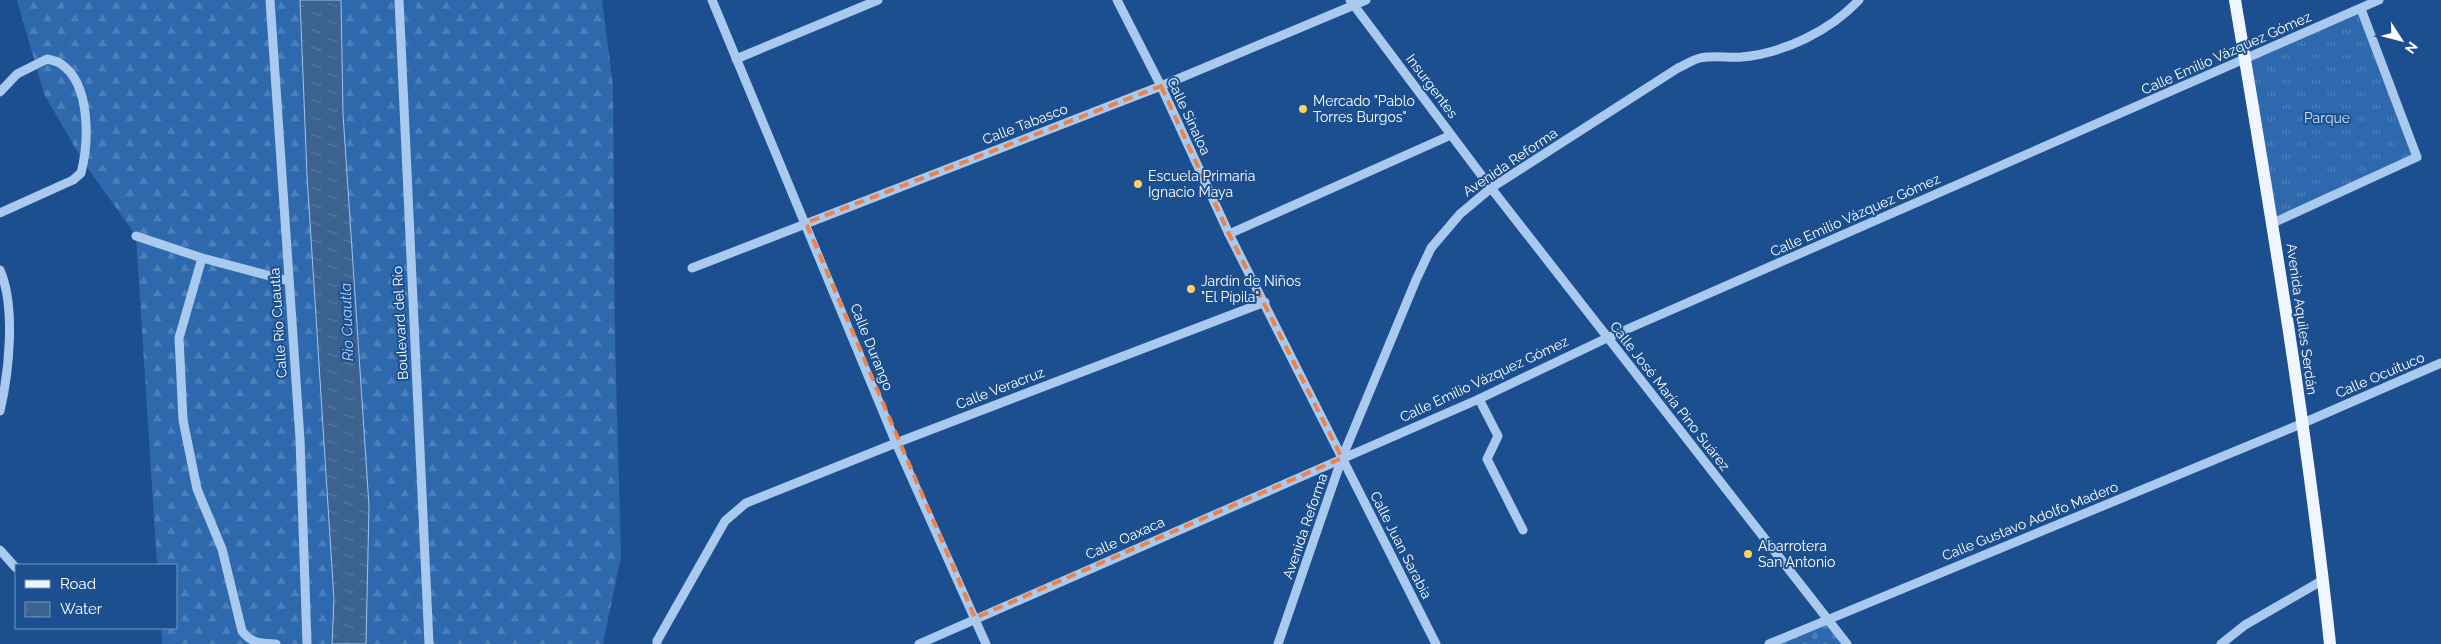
<svg xmlns="http://www.w3.org/2000/svg" width="2441" height="644" viewBox="0 0 2441 644" font-family="Raleway,sans-serif">
	<defs>
		<pattern id="grass-tufts" width="24" height="20" patternUnits="userSpaceOnUse" patternTransform="scale(1.25)"><rect width="24" height="20" fill="#2e69ad"/><path d="M3 7l-1-3M5 7V3M7 7l1-3M15 17l-1-3M17 17v-4M19 17l1-3" fill="none" stroke="#4d80b9"/></pattern>
		<pattern id="forest-firs" width="22" height="20" patternUnits="userSpaceOnUse" patternTransform="scale(1.25)"><rect width="22" height="20" fill="#2e69ad"/><path d="M5 1l3.5 6h-7zM16 11l3.5 6h-7z" fill="#4d80b9"/></pattern>
		<pattern id="cemetery-stones" width="16" height="16" patternUnits="userSpaceOnUse" patternTransform="scale(1.25)"><rect width="16" height="16" fill="#2e69ad"/><path d="M2 7V4a2 2 0 0 1 4 0v3zM10 15v-3a2 2 0 0 1 4 0v3z" fill="#4d80b9"/></pattern>
		<pattern id="water-ripples" width="26" height="14" patternUnits="userSpaceOnUse" patternTransform="scale(1.25)"><rect width="26" height="14" fill="#3c6290"/><path d="M2 4q2-2 4 0t4 0M15 11q2-2 4 0t4 0" fill="none" stroke="#597aa1"/></pattern>
	</defs>
	<rect width="100%" height="100%" fill="#1b4f8f"/>
	<polygon fill="url(#grass-tufts)" points="2361,9 2417,157 2273,223 2245,60"/>
	<polygon fill="url(#forest-firs)" points="17,0 602,0 613,86 615,339 621,556 603,644 162,644 161,628 176,628 176,565 157,565 136,236 84,163 44,94"/>
	<polygon fill="url(#cemetery-stones)" points="1828,619 1847,644 1769,644"/>
	<polygon fill="url(#water-ripples)" stroke="#9cc4f0" points="300,0 341,0 343,114 369,506 366,644 332,644 334,600 307,175"/>
	<g fill="none" stroke-linecap="round" stroke-linejoin="round">
		<g stroke="#a9c9ee" stroke-width="9">
			<polyline points="270,0 300,439 307,644"/>
			<polyline points="399,0 429,644"/>
			<polyline points="712,0 896,443 986,644"/>
			<polyline points="1117,0 1161,86 1229,234 1436,644"/>
			<polyline points="1350,0 1491,188 1847,644"/>
			<polyline points="736,59 878,0"/>
			<path d="M0,92l17,-18 30,-15c5,1 10,2 14,5 30,20 28,78 20,109l-8,7 -73,33"/>
			<polyline points="2273,223 2417,157 2361,9"/>
			<polyline points="1229,234 1451,135"/>
			<polyline points="136,236 202,258 289,281"/>
			<path d="M202,258l-23,80 4,82 14,69 25,60 20,82c10,13 19,12 34,13"/>
			<polyline points="692,268 1161,86 1366,0"/>
			<path d="M0,270c16,37 9,102 0,141"/>
			<polyline points="1479,399 1498,436 1487,459 1523,530"/>
			<polyline points="0,550 16,568"/>
			<polyline points="657,644 657,641 725,521 746,503 896,443 1265,302"/>
			<polyline points="919,644 1479,399 1607,338 2379,0"/>
			<path d="M1278,644l64,-186 74,-178 15,-32 29,-34 31,-26 187,-120c7,-3 14,-8 22,-10 13,-3 29,0 42,-1 42,-4 88,-26 117,-57"/>
			<polyline points="1769,644 2301,424 2441,363"/>
			<polyline points="2221,644 2245,625 2323,580"/>
		</g>
		<path stroke="#f0f6ff" stroke-width="12" d="M2235,0c36,214 72,428 95,644"/>
	</g>
	<path fill="none" stroke="#ee8249" stroke-width="4" stroke-dasharray="10 6" stroke-linejoin="round" d="M1161,86l68,148 113,224 -367,160 -169,-395z"/>
	<g fill="#ffd166" stroke="#1b4f8f" stroke-width="2">
		<circle cx="1303" cy="109" r="5"/>
		<circle cx="1138" cy="184" r="5"/>
		<circle cx="1191" cy="289" r="5"/>
		<circle cx="1748" cy="554" r="5"/>
	</g>
	<g text-anchor="middle" dominant-baseline="central" stroke-width="4" stroke-linejoin="round" paint-order="stroke">
		<g font-size="14" fill="#fff" stroke="#1b4f8f">
			<text transform="translate(2226 53) rotate(-24)">Calle Emilio Vázquez Gómez</text>
			<text transform="translate(1432 86) rotate(53)">Insurgentes</text>
			<text transform="translate(1189 116) rotate(65)">Calle Sinaloa</text>
			<text transform="translate(1025 124) rotate(-21)">Calle Tabasco</text>
			<text transform="translate(1510 162) rotate(-34)">Avenida Reforma</text>
			<text transform="translate(1855 215) rotate(-24)">Calle Emilio Vázquez Gómez</text>
			<text transform="translate(2302 319) rotate(82)">Avenida Aquiles Serdán</text>
			<text transform="translate(278 323) rotate(-94)">Calle Río Cuautla</text>
			<text transform="translate(400 323) rotate(-93)">Boulevard del Río</text>
			<text transform="translate(872 347) rotate(68)">Calle Durango</text>
			<text transform="translate(2380 375) rotate(-23)">Calle Ocuituco</text>
			<text transform="translate(1484 379) rotate(-25)">Calle Emilio Vázquez Gómez</text>
			<text transform="translate(1000 388) rotate(-21)">Calle Veracruz</text>
			<text transform="translate(1670 396) rotate(52)">Calle José María Pino Suárez</text>
			<text transform="translate(2030 521) rotate(-22)">Calle Gustavo Adolfo Madero</text>
			<text transform="translate(1305 526) rotate(-71)">Avenida Reforma</text>
			<text transform="translate(1125 538) rotate(-24)">Calle Oaxaca</text>
			<text transform="translate(1401 545) rotate(63)">Calle Juan Sarabia</text>
		</g>
		<g font-size="14" fill="#fff" stroke="#1b4f8f" text-anchor="start">
			<text x="1313" y="101">Mercado "Pablo<tspan x="1313" dy="16">Torres Burgos"</tspan></text>
			<text x="1148" y="176">Escuela Primaria<tspan x="1148" dy="16">Ignacio Maya</tspan></text>
			<text x="1201" y="281">Jardín de Niños<tspan x="1201" dy="16">"El Pípila"</tspan></text>
			<text x="1758" y="546">Abarrotera<tspan x="1758" dy="16">San Antonio</tspan></text>
		</g>
		<g font-size="14" fill="#cfe3fa" stroke="#1b4f8f">
			<text x="2327" y="118">Parque</text>
		</g>
		<g font-size="15" font-style="italic" fill="#b5d3f5" stroke="#1b4f8f">
			<text transform="translate(347 322) rotate(-92)">Rio Cuautla</text>
		</g>
	</g>
	<rect x="15" y="564" width="162" height="65" fill="#1b4f8f" stroke="#7695bc"/>
	<rect x="25" y="580" width="25" height="8" fill="#f0f6ff" stroke="#7695bc"/>
	<text x="60" y="589" font-size="15" fill="#ffffff">Road</text>
	<rect x="25" y="602" width="25" height="15" fill="url(#water-ripples)" stroke="#7695bc"/>
	<text x="60" y="614" font-size="15" fill="#ffffff">Water</text>
	<g transform="translate(2401 40) rotate(126)" stroke="#1b4f8f" stroke-width="4" paint-order="stroke">
	<path d="M0-4L9 19L0 12L-9 19Z" fill="#ffffff"/>
	<text y="-8" font-size="14" font-weight="bold" text-anchor="middle" fill="#ffffff">N</text>
	</g>
</svg>
